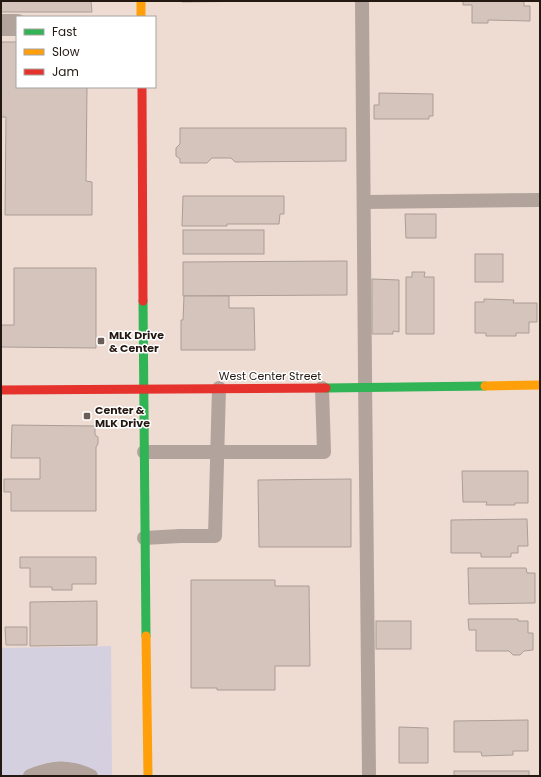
<svg xmlns="http://www.w3.org/2000/svg" width="541" height="777" viewBox="0 0 541 777" font-family="Poppins,sans-serif">
	<rect width="100%" height="100%" fill="#eedcd2"/>
	<polygon fill="#d5d0e0" points="111,646 112,776 1,776 1,648"/>
	<g fill="#d5c4bc" stroke="#aa9d96">
		<polygon points="1,1 91,1 92,12 1,12"/>
		<polygon points="182,1 267,1 182,2"/>
		<polygon points="463,1 524,1 524,6 530,6 530,21 488,20 488,23 472,23 472,5 463,5"/>
		<polygon points="1,42 17,42 17,87 87,87 86,181 92,182 92,215 5,215 6,117 1,117"/>
		<polygon points="379,93 433,94 433,116 429,116 429,119 374,119 374,105 379,105"/>
		<polygon points="180,128 346,128 346,161 235,162 231,158 212,158 207,163 180,163 180,159 176,156 176,148 180,144"/>
		<polygon points="183,196 284,196 284,214 280,214 279,224 227,224 227,226 182,226"/>
		<polygon points="405,214 436,214 436,238 406,238"/>
		<rect x="183" y="230" width="81" height="24"/>
		<rect x="475" y="254" width="28" height="28"/>
		<polygon points="347,261 347,295 183,296 183,262"/>
		<polygon points="14,268 96,268 96,348 1,347 1,325 14,325"/>
		<polygon points="412,272 425,272 424,277 434,277 434,334 406,334 406,277 412,277"/>
		<polygon points="372,279 399,280 399,332 393,331 393,334 372,334"/>
		<polygon points="184,296 229,296 229,308 254,308 255,350 181,350 181,320 183,320"/>
		<polygon points="484,299 514,300 513,303 537,303 537,322 529,322 529,333 516,333 516,336 486,336 486,333 475,333 475,302 484,302"/>
		<polygon points="12,425 95,426 95,435 98,437 98,444 96,447 96,511 11,511 11,492 4,492 4,479 40,479 40,458 11,458"/>
		<polygon points="462,471 528,471 528,503 515,503 515,505 486,505 487,502 463,502"/>
		<polygon points="351,479 351,547 259,547 258,480"/>
		<polygon points="527,519 528,546 518,546 518,553 511,553 511,557 481,557 481,553 451,553 451,520"/>
		<polygon points="20,557 96,557 96,584 72,584 72,590 52,590 52,587 30,587 30,568 20,568"/>
		<polygon points="468,568 526,568 527,573 535,573 535,603 469,604"/>
		<polygon points="191,580 275,580 275,586 309,586 310,666 275,666 275,690 217,690 217,688 191,688"/>
		<polygon points="97,601 97,645 30,646 30,602"/>
		<polygon points="468,619 518,619 518,621 528,621 528,633 533,633 533,650 524,651 520,655 513,655 509,651 476,651 476,630 469,630"/>
		<rect x="376" y="621" width="35" height="28"/>
		<polygon points="5,627 27,627 27,645 6,645"/>
		<polygon points="528,720 528,751 513,751 513,755 482,756 481,752 454,752 454,721"/>
		<polygon points="399,727 428,728 428,763 399,763"/>
		<rect x="454" y="771" width="75" height="5"/>
	</g>
	<g fill="none" stroke-linecap="round" stroke-linejoin="round">
		<g stroke="#b2a49c" stroke-width="14">
			<path d="M362,1c3,258 3,517 7,775"/>
			<polyline points="364,202 540,200"/>
			<polyline points="144,452 324,452 322,388"/>
			<polyline points="144,538 180,536 215,536 219,388"/>
			<path d="M30,776c22,-9 38,-11 61,0"/>
		</g>
		<polyline stroke="#b2a49c" stroke-width="22" points="1,25 17,25"/>
		<g stroke="#30b455" stroke-width="9">
			<polyline points="143,301 146,636"/>
			<polyline points="326,388 485,386"/>
		</g>
		<g stroke="#ff9f0a" stroke-width="9">
			<polyline points="141,1 141,17"/>
			<polyline points="485,386 540,385"/>
			<polyline points="146,636 148,776"/>
		</g>
		<g stroke="#e5322d" stroke-width="9">
			<polyline points="142,87 143,301"/>
			<polyline points="1,390 326,388"/>
		</g>
	</g>
	<g fill="#6b5d56" stroke="#fff" stroke-width="1.5">
		<rect x="97" y="337" width="8" height="8" rx="2"/>
		<rect x="83" y="412" width="8" height="8" rx="2"/>
	</g>
	<g text-anchor="middle" dominant-baseline="central" stroke-width="3" stroke-linejoin="round" paint-order="stroke">
		<g font-size="11" font-weight="bold" fill="#241813" stroke="#fff" text-anchor="start">
			<text x="109" y="335">MLK Drive<tspan x="109" dy="13">&amp; Center</tspan></text>
			<text x="95" y="410">Center &amp;<tspan x="95" dy="13">MLK Drive</tspan></text>
		</g>
		<g font-size="11" fill="#241813" stroke="#fff">
			<text x="270" y="376">West Center Street</text>
		</g>
	</g>
	<rect width="541" height="777" fill="none" stroke="#241813" stroke-width="4"/>
	<rect x="16" y="16" width="140" height="72" fill="#ffffff" stroke="#a7a3a1"/>
	<rect x="24" y="29" width="20" height="6" fill="#30b455" stroke="#a7a3a1"/>
	<text x="52" y="36" font-size="12" fill="#241813">Fast</text>
	<rect x="24" y="49" width="20" height="6" fill="#ff9f0a" stroke="#a7a3a1"/>
	<text x="52" y="56" font-size="12" fill="#241813">Slow</text>
	<rect x="24" y="69" width="20" height="6" fill="#e5322d" stroke="#a7a3a1"/>
	<text x="52" y="76" font-size="12" fill="#241813">Jam</text>
</svg>
